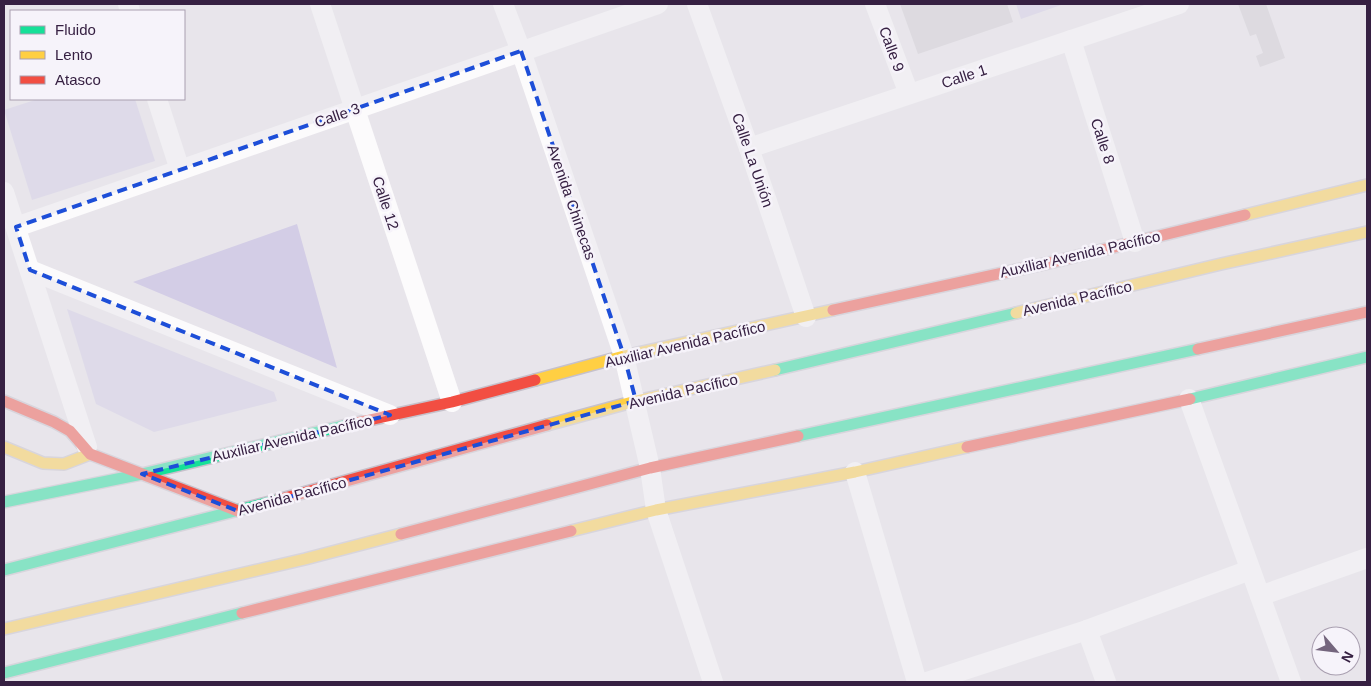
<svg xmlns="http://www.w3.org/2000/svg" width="1371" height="686" viewBox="0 0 1371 686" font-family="Arial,sans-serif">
	<rect width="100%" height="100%" fill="#e8e5eb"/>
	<g fill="#d3cde6">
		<polygon points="1016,4 1064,4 1021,19"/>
		<polygon points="38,99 135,99 155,161 32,200 4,110"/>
		<polygon points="297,224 337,368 133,282"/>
		<polygon points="67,309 274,392 277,401 154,432 96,404"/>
	</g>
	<g fill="#d0ccd2">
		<polygon points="900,4 1007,4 1013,22 918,54"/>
		<polygon points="1238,4 1266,4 1285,58 1260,67 1256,56 1263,53 1256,34 1250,36"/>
	</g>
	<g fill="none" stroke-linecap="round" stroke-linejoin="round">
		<g stroke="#c6c1cb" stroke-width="14">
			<g id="fast">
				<polyline points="775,370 1016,313"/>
				<polyline points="1190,399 1367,357"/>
				<polyline points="798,436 1198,349"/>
				<polyline points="4,502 142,474 351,424"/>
				<polyline points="4,570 278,500"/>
				<polyline points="4,673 242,613"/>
			</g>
		</g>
		<g stroke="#c6c1cb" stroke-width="14">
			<g id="slow">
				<polyline points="1245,215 1367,185"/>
				<polyline points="1016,313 1221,264 1367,232"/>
				<polyline points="535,380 624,356 833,310"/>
				<polyline points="547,425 636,401 775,370"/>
				<polyline points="4,447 43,463 64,464 90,454"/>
				<polyline points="571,531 656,510 855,472 967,447"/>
				<polyline points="4,629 305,559 401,534"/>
			</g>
		</g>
		<g stroke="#c6c1cb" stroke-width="14">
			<g id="jam">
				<polyline points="833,310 1053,262 1245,215"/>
				<polyline points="1198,349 1367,312"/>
				<polyline points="4,401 54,422 70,431 90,454 238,511"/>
				<polyline points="351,424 452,402 535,380"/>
				<polyline points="967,447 1190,399"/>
				<polyline points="278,500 547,425"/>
				<polyline points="401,534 650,468 798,436"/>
				<polyline points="242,613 571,531"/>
			</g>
		</g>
		<g stroke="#fcfbfc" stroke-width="20">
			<polyline points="128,4 130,11"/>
			<polyline points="320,4 452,402"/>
			<polyline points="503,4 521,51 624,356 650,468 656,510 713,682"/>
			<polyline points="697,4 749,148 806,317"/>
			<polyline points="875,4 909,94"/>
			<polyline points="1071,40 1135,242"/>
			<polyline points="157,99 180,170"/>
			<polyline points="749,148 1179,4"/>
			<polyline points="4,192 87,447"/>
			<polyline points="16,227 658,4"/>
			<polyline points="30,270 390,415"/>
			<polyline points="1189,399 1291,682"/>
			<polyline points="855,472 917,682"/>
			<polyline points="1260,596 1367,558"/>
			<polyline points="1087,630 1106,682"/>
			<polyline points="927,682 1087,630 1250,570"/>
		</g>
		<use href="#fast" stroke="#16e098" stroke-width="11"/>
		<use href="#slow" stroke="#ffcf43" stroke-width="11"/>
		<use href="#jam" stroke="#f24e42" stroke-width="11"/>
	</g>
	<path d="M0 0H1371V686H0ZM521,51l103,305 12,45 -398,110 -96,-37 248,-59 -360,-145 -14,-43z" fill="#e8e5eb" fill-opacity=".55" fill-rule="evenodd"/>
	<path fill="none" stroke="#1d4ed8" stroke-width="4" stroke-dasharray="10 6" stroke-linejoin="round" d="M521,51l103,305 12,45 -398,110 -96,-37 248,-59 -360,-145 -14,-43z"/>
	<g text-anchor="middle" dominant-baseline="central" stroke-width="5" stroke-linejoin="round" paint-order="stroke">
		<g font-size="15" fill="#362042" stroke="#f6f3fa">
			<text transform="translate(892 49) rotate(70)">Calle 9</text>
			<text transform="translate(964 76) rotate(-18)">Calle 1</text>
			<text transform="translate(337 115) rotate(-19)">Calle 3</text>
			<text transform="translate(1103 141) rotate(72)">Calle 8</text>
			<text transform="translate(753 160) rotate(71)">Calle La Unión</text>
			<text transform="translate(572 202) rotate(71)">Avenida Chinecas</text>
			<text transform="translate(386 203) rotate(72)">Calle 12</text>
			<text transform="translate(1080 254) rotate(-13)">Auxiliar Avenida Pacífico</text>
			<text transform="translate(1077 298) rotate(-13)">Avenida Pacífico</text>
			<text transform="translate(685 344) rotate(-13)">Auxiliar Avenida Pacífico</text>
			<text transform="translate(683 391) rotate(-13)">Avenida Pacífico</text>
			<text transform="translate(292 438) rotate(-13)">Auxiliar Avenida Pacífico</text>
			<text transform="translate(292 496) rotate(-15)">Avenida Pacífico</text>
		</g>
	</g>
	<rect width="1371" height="686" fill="none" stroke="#362042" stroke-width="10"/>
	<rect x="10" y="10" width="175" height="90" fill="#f6f3fa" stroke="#a99fb0"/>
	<rect x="20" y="26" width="25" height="8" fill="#16e098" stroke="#a99fb0"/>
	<text x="55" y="35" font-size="15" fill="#362042">Fluido</text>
	<rect x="20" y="51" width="25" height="8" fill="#ffcf43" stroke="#a99fb0"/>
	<text x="55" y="60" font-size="15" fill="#362042">Lento</text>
	<rect x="20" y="76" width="25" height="8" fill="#f24e42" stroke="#a99fb0"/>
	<text x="55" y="85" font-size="15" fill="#362042">Atasco</text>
	<g transform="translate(1336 651) rotate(118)"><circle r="24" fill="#f6f3fa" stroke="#a99fb0"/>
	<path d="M0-4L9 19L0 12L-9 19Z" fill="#74657d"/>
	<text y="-8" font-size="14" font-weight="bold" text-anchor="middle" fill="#362042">N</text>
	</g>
</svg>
